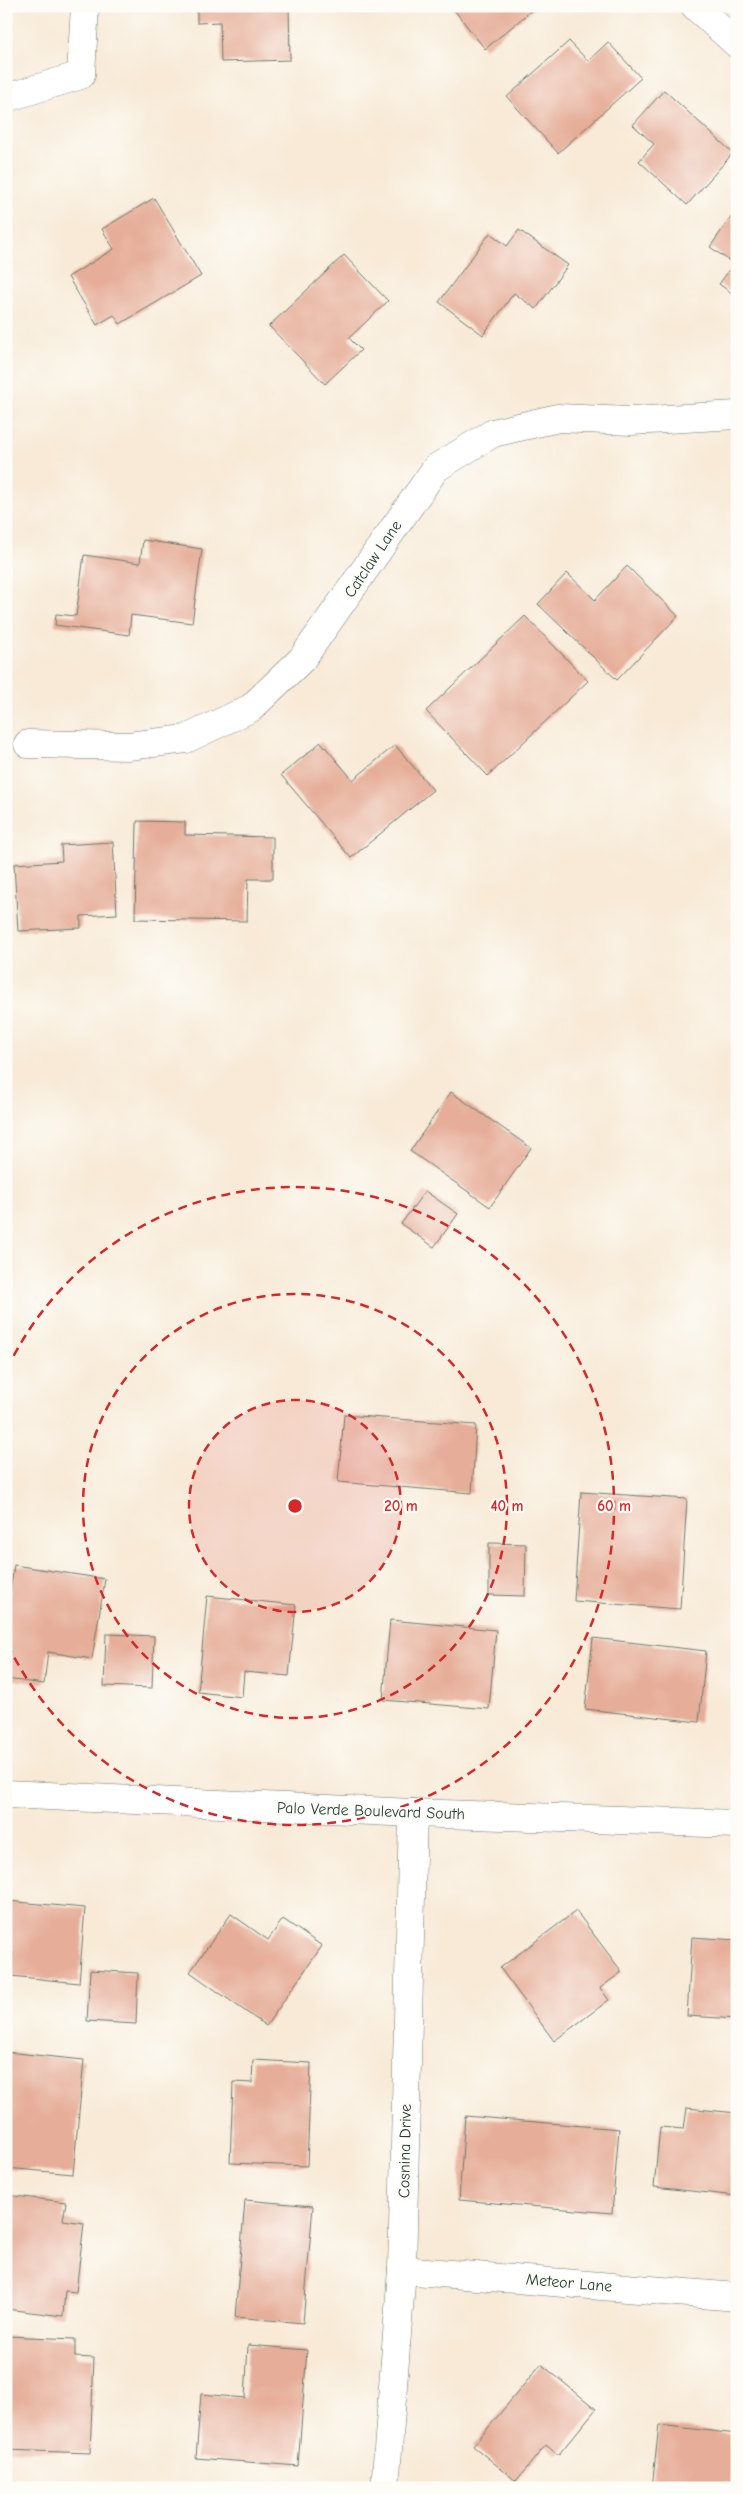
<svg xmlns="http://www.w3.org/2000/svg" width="743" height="2494" viewBox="0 0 743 2494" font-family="'Comic Neue',sans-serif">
	<rect width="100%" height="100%" fill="#fdfcf7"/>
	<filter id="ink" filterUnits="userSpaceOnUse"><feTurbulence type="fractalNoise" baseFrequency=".02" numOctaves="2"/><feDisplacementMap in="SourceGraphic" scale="10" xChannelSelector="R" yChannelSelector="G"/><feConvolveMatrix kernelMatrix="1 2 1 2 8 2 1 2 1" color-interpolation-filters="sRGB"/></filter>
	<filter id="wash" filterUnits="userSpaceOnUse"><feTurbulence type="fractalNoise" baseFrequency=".0096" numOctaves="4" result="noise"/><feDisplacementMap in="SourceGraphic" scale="20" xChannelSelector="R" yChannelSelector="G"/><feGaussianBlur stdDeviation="1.12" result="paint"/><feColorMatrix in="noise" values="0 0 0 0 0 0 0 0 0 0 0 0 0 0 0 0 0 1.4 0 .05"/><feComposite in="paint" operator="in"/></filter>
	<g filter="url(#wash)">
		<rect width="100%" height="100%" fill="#f8ead7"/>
		<g id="blocks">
			<g fill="#e6ad98">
				<polygon points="197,6 289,6 290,60 221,62 220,22 197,23"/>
				<polygon points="451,6 537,6 485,49"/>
				<polygon points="569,41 588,61 608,42 641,78 558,153 507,97"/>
				<polygon points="664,90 733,153 687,205 639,161 654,144 633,125"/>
				<polygon points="154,198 201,276 120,324 114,315 97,325 68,277 114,249 102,229"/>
				<polygon points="737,209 737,297 719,284 734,264 710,247"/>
				<polygon points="519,230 568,265 536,309 514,293 483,335 439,302 490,233 507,246"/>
				<polygon points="344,255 388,301 349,338 361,350 325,384 269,326"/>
				<polygon points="143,540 202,549 192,623 131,615 129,635 55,625 56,614 76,616 84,555 140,563"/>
				<polygon points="627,566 678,616 617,680 538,604 567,573 595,600"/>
				<polygon points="525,616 588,681 488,776 426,711"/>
				<polygon points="321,742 353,780 395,745 433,790 351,858 281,775"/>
				<polygon points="137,821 185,822 185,835 273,837 273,879 248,879 247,921 135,919"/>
				<polygon points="113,842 117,914 81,916 81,928 18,931 14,864 62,861 61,845"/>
				<polygon points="451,1092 531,1148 490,1207 410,1151"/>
				<polygon points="425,1191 458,1214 434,1247 401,1224"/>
				<polygon points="344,1415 476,1425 472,1493 338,1482"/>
				<polygon points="581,1492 687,1499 680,1609 574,1601"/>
				<polygon points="489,1543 526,1544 525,1596 489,1595"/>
				<polygon points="14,1565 105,1579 92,1659 48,1652 44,1684 6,1679 6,1619"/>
				<polygon points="207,1596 296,1605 289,1676 244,1672 242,1697 198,1692"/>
				<polygon points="390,1620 496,1630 489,1709 383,1700"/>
				<polygon points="106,1634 154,1636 152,1688 104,1686"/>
				<polygon points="593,1638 706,1651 699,1722 585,1709"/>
				<polygon points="6,1901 85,1908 79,1983 11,1976 13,1953 6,1953"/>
				<polygon points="576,1911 622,1972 600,1988 609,2000 554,2041 500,1968"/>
				<polygon points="231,1914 268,1940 283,1919 322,1946 266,2026 190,1972"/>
				<polygon points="692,1937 737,1940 737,2019 687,2016"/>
				<polygon points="90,1970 138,1973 136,2024 87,2021"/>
				<polygon points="6,2052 84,2060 73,2174 6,2168"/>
				<polygon points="253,2060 311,2063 307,2166 230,2163 233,2082 252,2083"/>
				<polygon points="687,2108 737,2113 737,2196 654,2187 660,2127 684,2129"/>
				<polygon points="465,2116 619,2129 612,2213 459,2200"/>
				<polygon points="6,2195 66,2202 63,2220 84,2223 76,2292 65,2291 63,2316 6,2309"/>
				<polygon points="245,2200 313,2206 303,2323 235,2317"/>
				<polygon points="6,2336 75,2339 75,2357 94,2358 90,2453 6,2450"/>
				<polygon points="248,2345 307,2350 298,2466 196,2458 201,2394 245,2398"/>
				<polygon points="541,2364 596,2409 558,2455 546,2445 516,2481 473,2446"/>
				<polygon points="659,2425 737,2434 737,2488 652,2488"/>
			</g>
		</g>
	</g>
	<g filter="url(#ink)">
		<use href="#blocks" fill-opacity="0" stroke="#6b7a6d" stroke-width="1"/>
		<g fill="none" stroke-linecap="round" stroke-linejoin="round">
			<g stroke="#6b7a6d" stroke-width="29">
				<g id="minor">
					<polyline points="695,6 737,44"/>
					<polyline points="6,98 81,75 85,6"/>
					<polyline points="28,744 128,746 186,739 251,708 302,659 436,468 493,433 558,418 631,421 737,415"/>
					<polyline points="402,2270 737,2297"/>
					<polyline points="385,2488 402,2270 413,1813"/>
				</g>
			</g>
			<g stroke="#6b7a6d" stroke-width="29">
				<polyline id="secondary" points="6,1794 413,1813 737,1824"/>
			</g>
			<use href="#minor" stroke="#fff" stroke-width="28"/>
			<use href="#secondary" stroke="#fff" stroke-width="28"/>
		</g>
	</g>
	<circle cx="295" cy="1506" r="106" fill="#d62828" fill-opacity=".12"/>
	<g fill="none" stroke="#d62828" stroke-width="2.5" stroke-dasharray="9 6">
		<circle cx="295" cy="1506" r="106"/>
		<circle cx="295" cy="1506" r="212"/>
		<path d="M7 1369A319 319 0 1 1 7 1643"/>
	</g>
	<g text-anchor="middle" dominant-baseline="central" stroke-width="4.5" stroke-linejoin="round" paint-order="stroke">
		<g font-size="16" fill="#1f3d34" stroke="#fdfcf7">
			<text transform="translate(373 559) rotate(-56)">Catclaw Lane</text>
			<text transform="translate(371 1811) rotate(2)">Palo Verde Boulevard South</text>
			<text transform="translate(405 2151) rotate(-89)">Cosnina Drive</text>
			<text transform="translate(569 2283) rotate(5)">Meteor Lane</text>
		</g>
	</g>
	<circle cx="295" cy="1506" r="8" fill="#d62828" stroke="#fdfcf7" stroke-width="2.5"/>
	<g font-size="15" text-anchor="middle" font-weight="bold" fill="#d62828" stroke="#fdfcf7" stroke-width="4.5" stroke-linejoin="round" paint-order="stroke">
		<text x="401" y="1511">20 m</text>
		<text x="507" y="1511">40 m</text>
		<text x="614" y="1511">60 m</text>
	</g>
	<rect width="743" height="2494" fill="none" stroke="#fdfcf7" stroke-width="25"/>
</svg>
